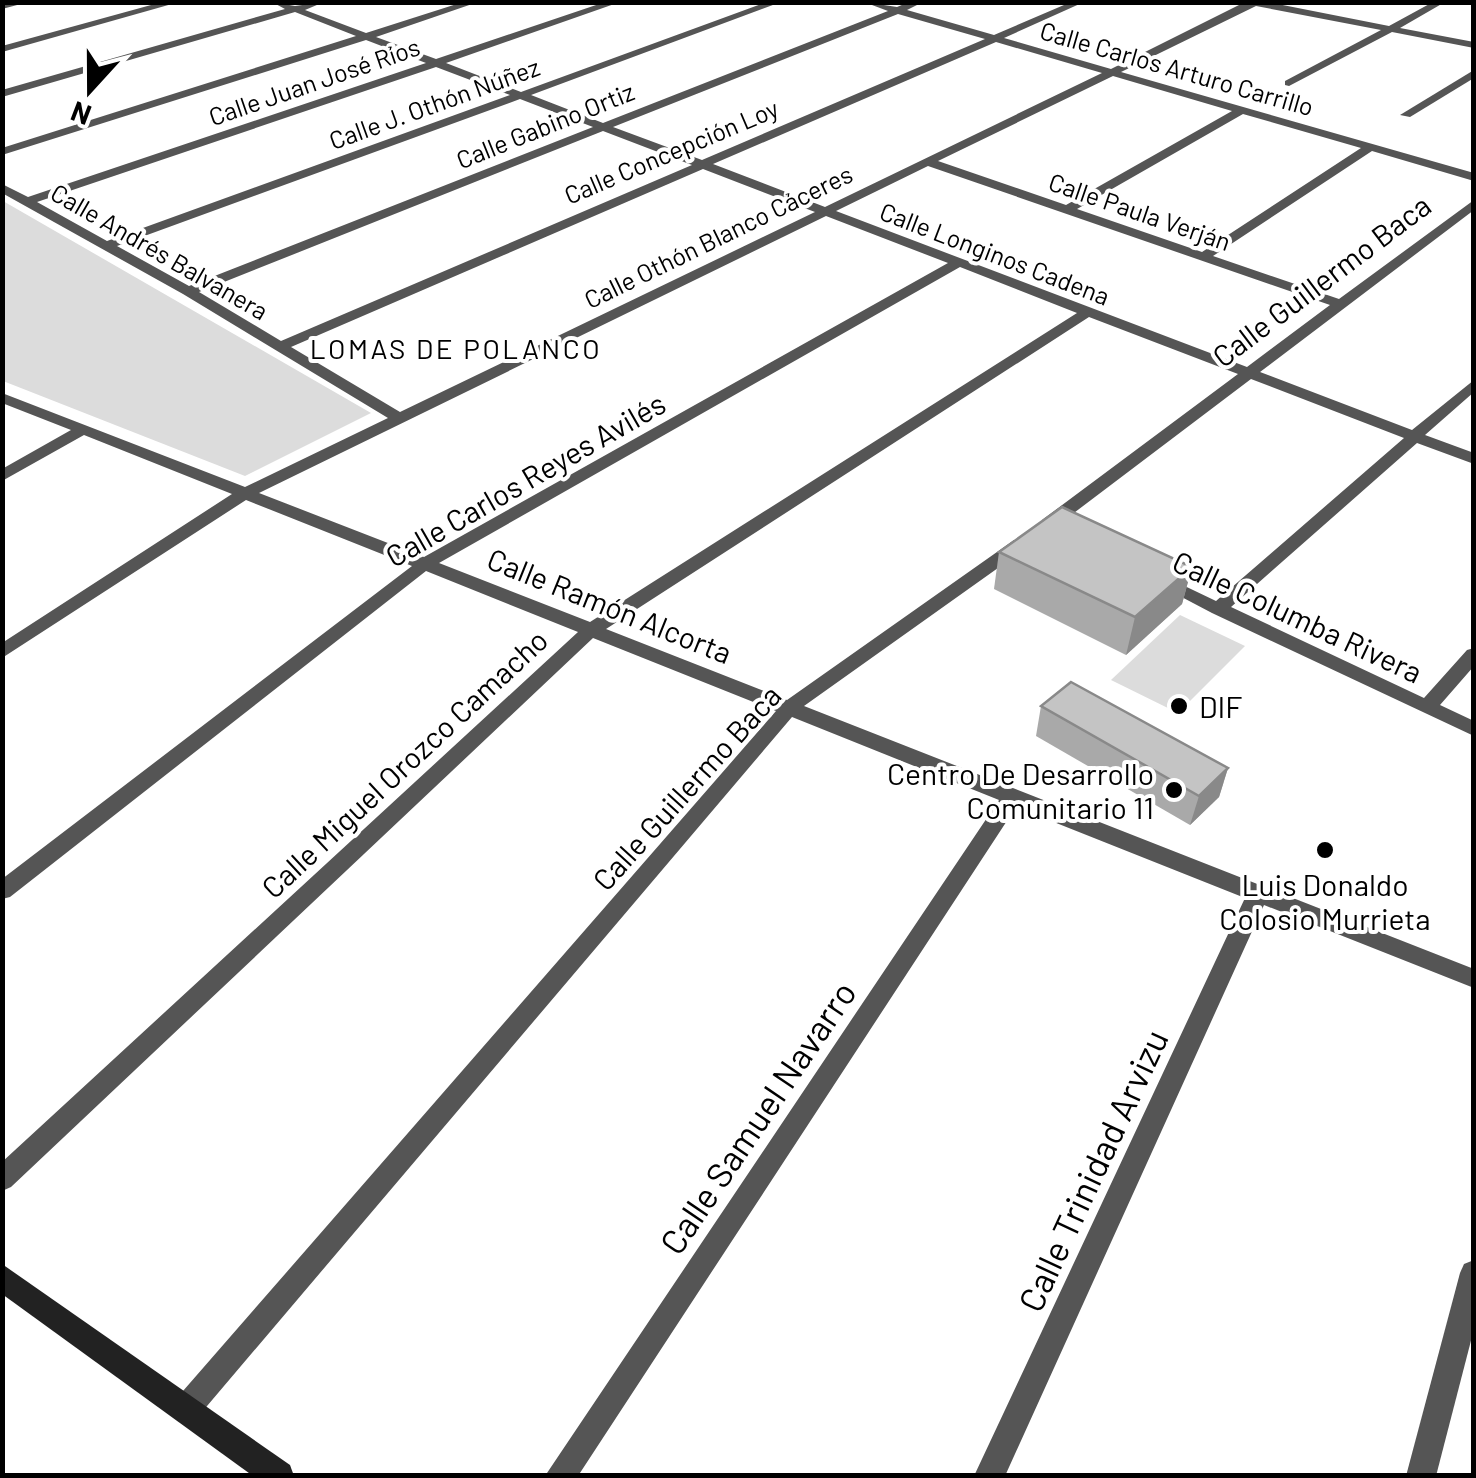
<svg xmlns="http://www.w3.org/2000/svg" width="1476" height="1478" viewBox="0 0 1476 1478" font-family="Barlow,sans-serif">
	<rect width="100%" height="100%" fill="#fff"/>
	<g fill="#dcdcdc">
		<polygon points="2,201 3,201 371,413 245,476 3,381"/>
		<polygon points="1180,615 1245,646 1178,713 1111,680"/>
	</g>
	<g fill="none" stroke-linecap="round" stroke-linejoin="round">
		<g fill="#555" fill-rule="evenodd">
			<polygon points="22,2 21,4 2,9 2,3"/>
			<polygon points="162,2 179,2 2,52 2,46"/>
			<path d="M272,2l23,4 29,-4 -19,8 61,23 97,-31h15l-102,35 60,22 169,-57h15l-174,61 75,29 246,-90h14l-250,93 72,28 285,-112 -24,-9 33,5 12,-5h14l-16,8 87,25 77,-33h13l-80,36 107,31 134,-67h22l122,24 44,-24h12l-45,26 74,14v6l-82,-16 -103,54 -4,-1v-4l96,-51 -125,-24 -135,66 353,101v8l-102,-30 -159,105 126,43 135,-99v10l-214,162 152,58 62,-50v12l-49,43 49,18v11l-57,-21 -186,164 193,91 43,-48 7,-2v18l-34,39 34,16v15l-262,-123 -57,-30 9,-5 6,1 46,22 188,-163 -153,-59 -197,149h-12v-8l196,-146 -149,-57 -483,312 181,71 227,-160h12l3,4 -3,4 -222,158 670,263v19l-210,-83 -259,571h-31l271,-578 -229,-91 -438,669h-33l454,-676 -207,-83 -596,702 -10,5 -10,-5 -5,-10 5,-10 600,-688 -183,-73 -582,549 -9,4v-29l576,-530 -152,-61 -416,326 -8,2v-20l410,-313 -166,-66 -244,158v-15l230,-149 -148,-59 -82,46v-12l69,-39 -69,-27v-10l243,94 143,-69 -205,-124 -181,-101v-9l26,13 398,-134 -60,-23 -364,115v-7l354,-112 -61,-24 -293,85v-7l283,-81zM898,14l87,25 -283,121 -89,-33zM996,42l106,31 -277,134 -112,-43zM436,67l74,28 -403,146 -70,-39zM1113,76l119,35 -166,94 -128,-44zM520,99l73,28 -404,159 -72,-40zM1243,114l118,34 -159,104 -125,-43zM603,131l89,34 -411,176 -82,-49zM928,166l402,139 -83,62 -411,-156zM703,169l112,43 -415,200 -109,-65zM826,216l122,47 -524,294 -165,-64zM960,267l117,46 -487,309 -151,-59z"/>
			<polygon points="1474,70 1474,78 1410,117 1400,115"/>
			<polygon points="1474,1260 1474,1329 1436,1476 1406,1476 1460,1273 1464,1264"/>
		</g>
		<polygon fill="#222" fill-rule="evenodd" points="2,1264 290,1465 294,1476 253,1476 2,1294"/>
	</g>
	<g fill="#a9a9a9">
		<polygon points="999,552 1192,567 1182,604 1126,655 994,589"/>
		<polygon points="1041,706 1228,768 1219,797 1190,825 1036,736"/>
	</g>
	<g fill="#898989">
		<polygon points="1192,567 1182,604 1126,655 1135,617"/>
		<polygon points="1228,768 1219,797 1190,825 1199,796"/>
	</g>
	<g fill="#c4c4c4" stroke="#898989" stroke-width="2.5">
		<polygon points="1062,507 1192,567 1135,617 999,552"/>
		<polygon points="1071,682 1228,768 1199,796 1041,706"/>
	</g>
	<g fill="#000" stroke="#fff" stroke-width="4">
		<circle cx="1179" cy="706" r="10"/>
		<circle cx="1174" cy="790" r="10"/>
		<circle cx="1325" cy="850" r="10"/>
	</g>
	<g text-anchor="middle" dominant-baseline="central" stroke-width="8" stroke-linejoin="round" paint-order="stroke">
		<g font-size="25" fill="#000" stroke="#fff">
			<text transform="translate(1177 68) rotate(16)">Calle Carlos Arturo Carrillo</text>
			<text transform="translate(314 81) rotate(-19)">Calle Juan José Ríos</text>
			<text transform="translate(434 103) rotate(-20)">Calle J. Othón Núñez</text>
			<text transform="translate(545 125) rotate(-22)">Calle Gabino Ortiz</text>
			<text transform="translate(671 151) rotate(-23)">Calle Concepción Loy</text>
			<text transform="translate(1140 211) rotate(19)">Calle Paula Verján</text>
			<text transform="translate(718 236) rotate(-26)">Calle Othón Blanco Cáceres</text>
			<text transform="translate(160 251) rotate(30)">Calle Andrés Balvanera</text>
			<text transform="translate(995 253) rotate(21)">Calle Longinos Cadena</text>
		</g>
		<g font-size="28" letter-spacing="2.5" fill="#000" stroke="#fff">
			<text x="456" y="348">LOMAS DE POLANCO</text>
		</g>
		<g font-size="30" fill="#000" stroke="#fff">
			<text transform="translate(1321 280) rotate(-37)">Calle Guillermo Baca</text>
			<text transform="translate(525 479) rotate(-30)">Calle Carlos Reyes Avilés</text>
			<text transform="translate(610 605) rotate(22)">Calle Ramón Alcorta</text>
			<text transform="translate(1298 616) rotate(25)">Calle Columba Rivera</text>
			<text transform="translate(404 763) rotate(-43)">Calle Miguel Orozco Camacho</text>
			<text transform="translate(686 787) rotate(-48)">Calle Guillermo Baca</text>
		</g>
		<g font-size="30" fill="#000" stroke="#fff" text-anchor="start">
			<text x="1199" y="706">DIF</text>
			<text x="1154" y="773" text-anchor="end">Centro De Desarrollo<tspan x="1154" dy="34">Comunitario 11</tspan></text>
			<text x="1325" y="884" text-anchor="middle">Luis Donaldo<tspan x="1325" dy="34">Colosio Murrieta</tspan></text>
		</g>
		<g font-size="35" fill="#000" stroke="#fff">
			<text transform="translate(757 1117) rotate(-56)">Calle Samuel Navarro</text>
			<text transform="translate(1092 1170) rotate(-65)">Calle Trinidad Arvizu</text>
		</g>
	</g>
	<rect width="1476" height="1478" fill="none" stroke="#000000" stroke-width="10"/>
	<g transform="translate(90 90) rotate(201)" stroke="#ffffff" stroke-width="8" paint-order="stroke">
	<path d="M0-8L18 38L0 25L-18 38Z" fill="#000000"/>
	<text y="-15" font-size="28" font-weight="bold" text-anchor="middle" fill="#000000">N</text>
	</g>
</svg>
